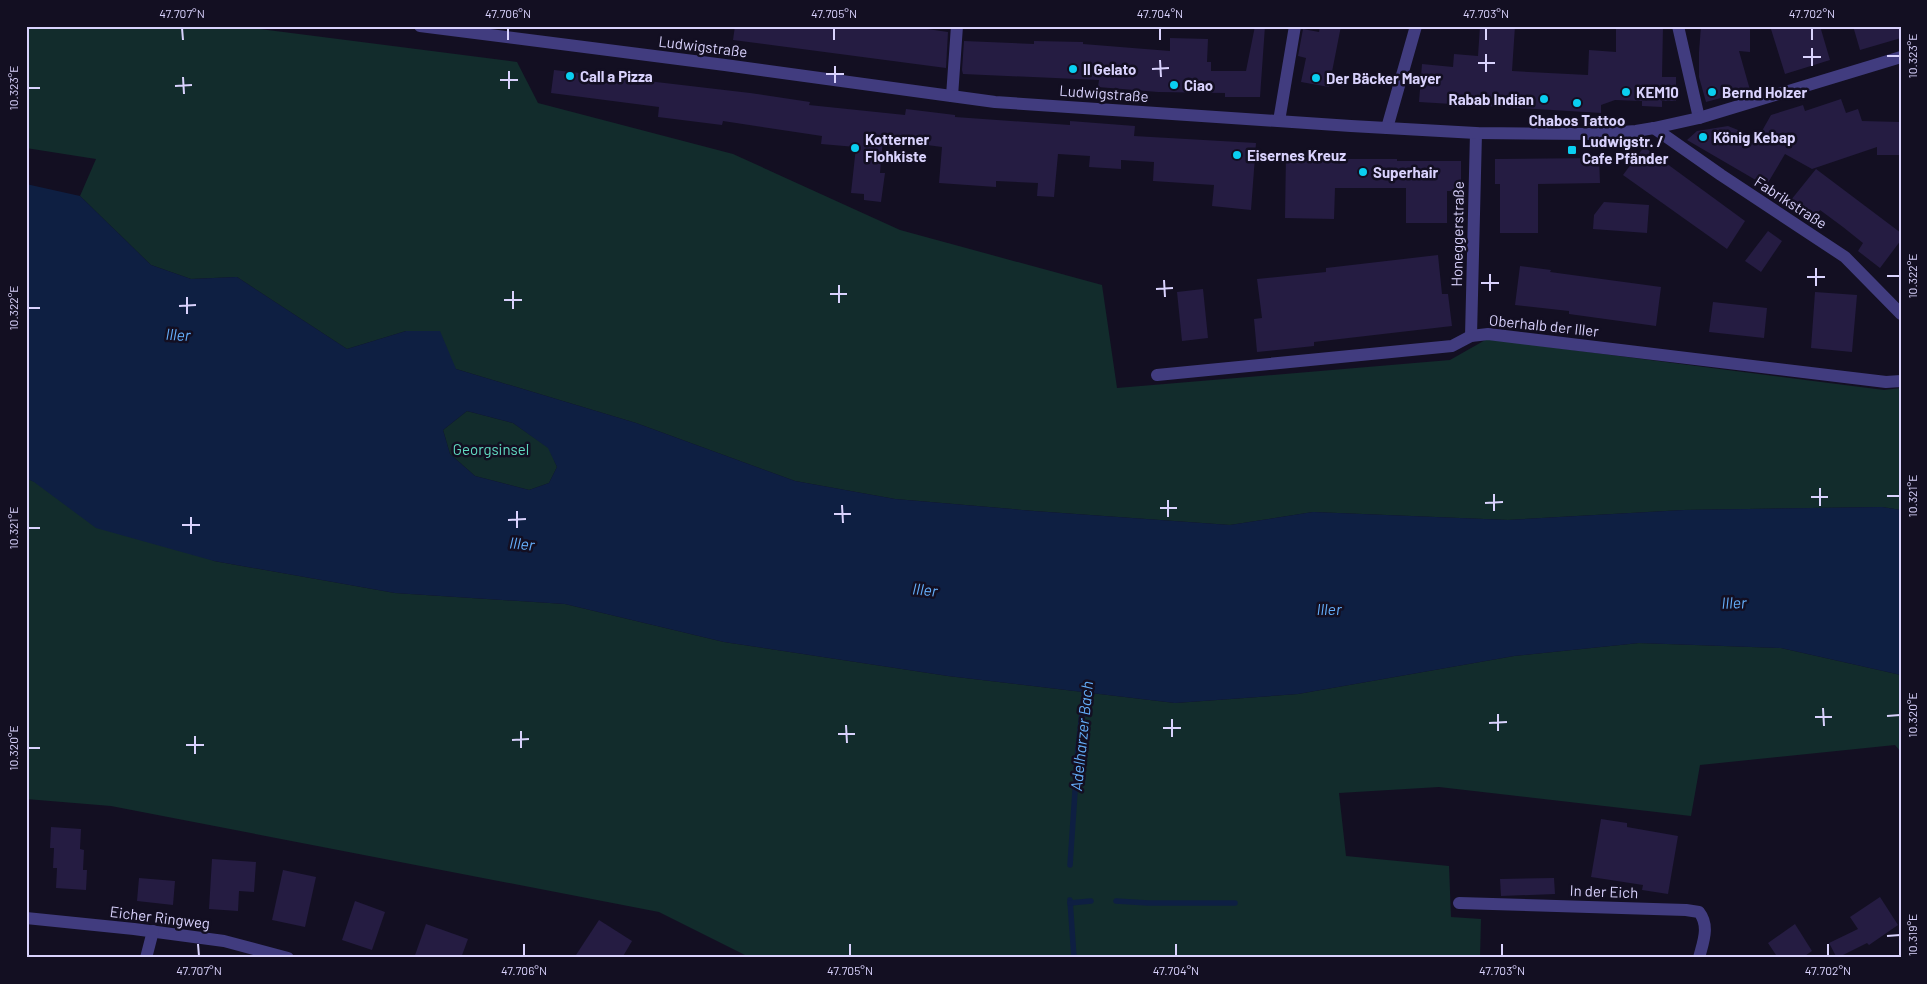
<svg xmlns="http://www.w3.org/2000/svg" width="1927" height="984" viewBox="0 0 1927 984" font-family="Barlow,sans-serif">
	<rect width="100%" height="100%" fill="#130f22"/>
	<g fill="#122c2c">
		<polygon points="26,26 237,26 517,62 538,103 733,154 900,230 1102,285 1117,388 1450,360 1487,339 1884,390 1901,388 1901,510 1882,507 1684,510 1508,520 1313,512 1230,525 1034,511 895,499 795,481 636,423 456,369 406,331 347,349 237,277 191,279 151,265 80,196 96,159 26,148"/>
		<polygon points="467,411 513,423 549,448 557,467 549,483 529,490 475,476 450,454 443,430"/>
		<polygon points="26,478 214,561 395,593 565,604 724,642 948,676 1175,703 1298,694 1514,656 1639,643 1781,648 1901,675 1901,752 1895,745 1700,765 1691,816 1439,787 1339,793 1346,856 1449,866 1451,917 1481,919 1480,958 751,958 659,912 111,806 26,799"/>
	</g>
	<path fill="#0e1f42" fill-rule="evenodd" d="M26,184l54,12 71,69 40,14 46,-2 110,72 59,-18h34l16,38 180,54 159,58 100,18 139,12 196,14 83,-13 195,8 176,-10 198,-3 19,3v165l-120,-27 -142,-5 -125,13 -216,38 -123,9 -227,-27 -224,-34 -159,-38 -170,-11 -181,-32 -118,-33 -62,-46 -8,-4zM467,411l46,12 35,25 9,19 -8,16 -20,7 -54,-14 -25,-22 -7,-24z"/>
	<g fill="none" stroke-linecap="round" stroke-linejoin="round">
		<g stroke="#0e1f42" stroke-width="5.5">
			<polyline points="1070,865 1078,748 1085,686"/>
			<polyline points="1070,900 1074,958"/>
			<polyline points="1116,901 1148,903 1235,903"/>
			<polyline points="1070,903 1091,901"/>
		</g>
	</g>
	<g fill="#251c42">
		<polygon points="735,26 906,26 948,32 946,68 733,40"/>
		<polygon points="1255,26 1265,26 1260,97 1225,97 1225,93 1158,92 1098,87 1099,80 963,74 962,70 964,41 1034,44 1034,41 1083,42 1083,44 1170,51 1170,38 1208,39 1207,62 1211,62 1211,71 1246,71"/>
		<polygon points="1320,26 1341,26 1329,87 1301,82 1306,58 1298,56 1303,29 1319,32"/>
		<polygon points="1480,26 1515,26 1512,71 1588,75 1589,50 1616,52 1616,26 1663,26 1662,77 1676,77 1676,101 1662,101 1662,107 1642,106 1642,101 1615,100 1601,105 1601,113 1419,102 1422,64 1453,67 1454,54 1478,56"/>
		<polygon points="1701,26 1750,26 1750,52 1739,51 1750,90 1706,102 1699,77 1699,52"/>
		<polygon points="1770,26 1820,26 1830,60 1785,74"/>
		<polygon points="1853,26 1901,26 1901,38 1860,50"/>
		<polygon points="554,70 750,93 810,102 809,105 905,115 906,109 955,115 955,117 1070,125 1070,121 1135,126 1134,136 1256,143 1251,210 1212,206 1214,185 1153,181 1154,162 1121,160 1121,169 1089,167 1090,156 1058,154 1054,197 1037,196 1038,183 996,181 996,187 939,183 942,147 883,139 880,173 885,173 881,202 864,200 864,194 851,193 856,147 821,144 822,136 723,121 722,125 658,117 659,107 551,93"/>
		<polygon points="1841,99 1846,113 1858,109 1862,121 1900,122 1899,155 1877,155 1877,147 1812,169 1785,154 1766,186 1687,140 1697,131 1728,126 1758,138 1771,115 1803,105 1805,111"/>
		<polygon points="1644,147 1745,221 1727,249 1623,175"/>
		<polygon points="1286,153 1342,154 1342,159 1397,159 1397,161 1461,161 1461,191 1447,191 1447,223 1406,223 1406,188 1335,188 1334,219 1285,218"/>
		<polygon points="1599,158 1600,183 1538,184 1538,233 1500,233 1500,184 1495,184 1495,159"/>
		<polygon points="1816,169 1901,233 1901,240 1880,268 1858,251 1863,243 1843,227 1820,210 1815,218 1791,200"/>
		<polygon points="1604,202 1649,205 1647,233 1593,229 1594,215"/>
		<polygon points="1768,231 1782,241 1761,272 1745,261"/>
		<polygon points="1438,255 1442,294 1448,294 1452,326 1314,342 1314,346 1257,352 1254,319 1262,318 1257,279 1326,272 1326,268"/>
		<polygon points="1520,266 1551,270 1550,272 1661,287 1656,326 1569,314 1569,311 1515,305"/>
		<polygon points="1203,289 1208,338 1182,341 1177,292"/>
		<polygon points="1815,292 1857,295 1852,352 1811,348"/>
		<polygon points="1713,302 1767,308 1764,338 1709,332"/>
		<polygon points="1601,819 1627,823 1627,827 1678,836 1668,894 1642,890 1643,885 1591,877"/>
		<polygon points="51,827 81,829 80,849 84,850 83,870 87,870 86,890 56,888 57,868 53,868 54,848 50,848"/>
		<polygon points="212,859 256,862 254,892 239,891 238,911 209,909"/>
		<polygon points="283,870 316,877 305,927 272,920"/>
		<polygon points="139,878 175,881 173,905 137,901"/>
		<polygon points="1554,878 1555,894 1501,896 1500,879"/>
		<polygon points="1880,897 1898,925 1869,945 1867,943 1837,958 1829,943 1858,929 1850,917"/>
		<polygon points="355,901 385,912 372,950 342,940"/>
		<polygon points="599,920 632,941 622,958 574,958"/>
		<polygon points="426,924 468,939 461,958 414,958"/>
		<polygon points="1795,924 1812,951 1802,958 1778,958 1768,943"/>
	</g>
	<g fill="none" stroke-linecap="round" stroke-linejoin="round">
		<g stroke="#413c7f" stroke-width="12">
			<polyline points="1678,26 1699,118"/>
			<polyline points="952,96 957,26"/>
			<polyline points="1279,121 1295,26"/>
			<polyline points="1387,128 1416,26"/>
			<polyline points="1654,128 1721,175 1845,257 1901,314"/>
			<polyline points="1471,336 1476,133"/>
			<polyline points="1157,375 1452,346 1471,336 1488,334 1886,382 1901,381"/>
			<path d="M1459,903l227,7 13,2c11,14 4,30 0,46"/>
			<polyline points="26,918 134,929 224,941 288,958"/>
			<polyline points="146,958 153,931"/>
		</g>
		<polyline stroke="#413c7f" stroke-width="12" points="420,26 725,65 995,102 1351,126 1476,133 1594,134 1636,131 1654,128 1699,118 1901,57"/>
	</g>
	<path fill="none" stroke="#d9d2fd" stroke-width="2" d="M182,28l1,12M508,28v12M834,28v12M1160,28v12M1486,28v12M1812,28v12M1812,48v18M1486,54v18M1887,56h13M1803,57h18M1160,60l1,17M1478,63h17M835,66v17M1152,69l17,-1M509,71v18M826,74h18M183,77l1,17M500,80h18M175,86l17,-1M28,88h12M1816,268v18M1490,274v17M1887,276h13M1807,277h18M1164,280l1,17M1481,283h18M839,285v18M1156,289l17,-1M513,291v18M830,294h17M187,297v17M504,300h18M179,306l17,-1M28,308h12M1820,488v18M1494,494v17M1887,496h13M1811,497h17M1168,500v17M1485,503l18,-1M842,505l1,18M1160,508h17M517,511v17M834,514h17M191,517v17M508,520l18,-1M182,525h18M28,528h12M1823,708l1,18M1498,714v17M1887,716l13,-1M1815,717h17M1172,719v18M1489,723l18,-1M846,725l1,18M1163,728h18M521,731v17M838,734h17M195,736v18M512,740l17,-1M186,745h18M28,748h12M1887,936l13,-1M198,944l1,12M524,944v12M850,944v12M1176,944v12M1502,944v12M1828,944v12"/>
	<g fill="#0acff1" stroke="#130f22" stroke-width="2">
		<circle cx="1073" cy="69" r="5"/>
		<circle cx="570" cy="76" r="5"/>
		<circle cx="1316" cy="78" r="5"/>
		<circle cx="1174" cy="85" r="5"/>
		<circle cx="1626" cy="92" r="5"/>
		<circle cx="1712" cy="92" r="5"/>
		<circle cx="1544" cy="99" r="5"/>
		<circle cx="1577" cy="103" r="5"/>
		<circle cx="1703" cy="137" r="5"/>
		<circle cx="855" cy="148" r="5"/>
		<rect x="1567" y="145" width="10" height="10" rx="2.5"/>
		<circle cx="1237" cy="155" r="5"/>
		<circle cx="1363" cy="172" r="5"/>
	</g>
	<g text-anchor="middle" dominant-baseline="central" stroke-width="5" stroke-linejoin="round" paint-order="stroke">
		<g font-size="15" fill="#d9d2fd" stroke="#130f22">
			<text transform="translate(703 46) rotate(7)">Ludwigstraße</text>
			<text transform="translate(1104 93) rotate(4)">Ludwigstraße</text>
			<text transform="translate(1791 202) rotate(33)">Fabrikstraße</text>
			<text transform="translate(1457 234) rotate(-89)">Honeggerstraße</text>
			<text transform="translate(1544 325) rotate(6)">Oberhalb der Iller</text>
			<text transform="translate(1604 891) rotate(2)">In der Eich</text>
			<text transform="translate(160 917) rotate(7)">Eicher Ringweg</text>
		</g>
		<g font-size="15" font-weight="bold" fill="#d9d2fd" stroke="#130f22" text-anchor="start">
			<text x="1083" y="69">Il Gelato</text>
			<text x="580" y="76">Call a Pizza</text>
			<text x="1326" y="78">Der Bäcker Mayer</text>
			<text x="1184" y="85">Ciao</text>
			<text x="1636" y="92">KEM10</text>
			<text x="1722" y="92">Bernd Holzer</text>
			<text x="1534" y="99" text-anchor="end">Rabab Indian</text>
			<text x="1577" y="120" text-anchor="middle">Chabos Tattoo</text>
			<text x="1713" y="137">König Kebap</text>
			<text x="865" y="139">Kotterner<tspan x="865" dy="17">Flohkiste</tspan></text>
			<text x="1582" y="141">Ludwigstr. /<tspan x="1582" dy="17">Cafe Pfänder</tspan></text>
			<text x="1247" y="155">Eisernes Kreuz</text>
			<text x="1373" y="172">Superhair</text>
		</g>
		<g font-size="15" fill="#61dac1" stroke="#130f22">
			<text x="491" y="449">Georgsinsel</text>
		</g>
		<g font-size="16" font-style="italic" fill="#64adf9" stroke="#130f22">
			<text transform="translate(178 334) rotate(3)">Iller</text>
			<text transform="translate(522 543) rotate(6)">Iller</text>
			<text transform="translate(925 589) rotate(6)">Iller</text>
			<text transform="translate(1734 602) rotate(-1)">Iller</text>
			<text x="1329" y="608">Iller</text>
			<text transform="translate(1081 736) rotate(-84)">Adelharzer Bach</text>
		</g>
	</g>
	<rect width="1927" height="984" fill="none" stroke="#130f22" stroke-width="55"/>
	<rect x="28" y="28" width="1872" height="928" fill="none" stroke="#d9d2fd" stroke-width="2"/>
	<g font-size="12" text-anchor="middle" fill="#d9d2fd">
		<text x="182" y="18">47.707°N</text>
		<text x="508" y="18">47.706°N</text>
		<text x="834" y="18">47.705°N</text>
		<text x="1160" y="18">47.704°N</text>
		<text x="1486" y="18">47.703°N</text>
		<text x="1812" y="18">47.702°N</text>
		<text transform="translate(1913 56) rotate(-90)" y="4">10.323°E</text>
		<text transform="translate(14 88) rotate(-90)" y="4">10.323°E</text>
		<text transform="translate(1913 276) rotate(-90)" y="4">10.322°E</text>
		<text transform="translate(14 308) rotate(-90)" y="4">10.322°E</text>
		<text transform="translate(1913 496) rotate(-90)" y="4">10.321°E</text>
		<text transform="translate(14 528) rotate(-90)" y="4">10.321°E</text>
		<text transform="translate(1913 715) rotate(-90)" y="4">10.320°E</text>
		<text transform="translate(14 748) rotate(-90)" y="4">10.320°E</text>
		<text transform="translate(1913 935) rotate(-90)" y="4">10.319°E</text>
		<text x="199" y="975">47.707°N</text>
		<text x="524" y="975">47.706°N</text>
		<text x="850" y="975">47.705°N</text>
		<text x="1176" y="975">47.704°N</text>
		<text x="1502" y="975">47.703°N</text>
		<text x="1828" y="975">47.702°N</text>
	</g>
</svg>
